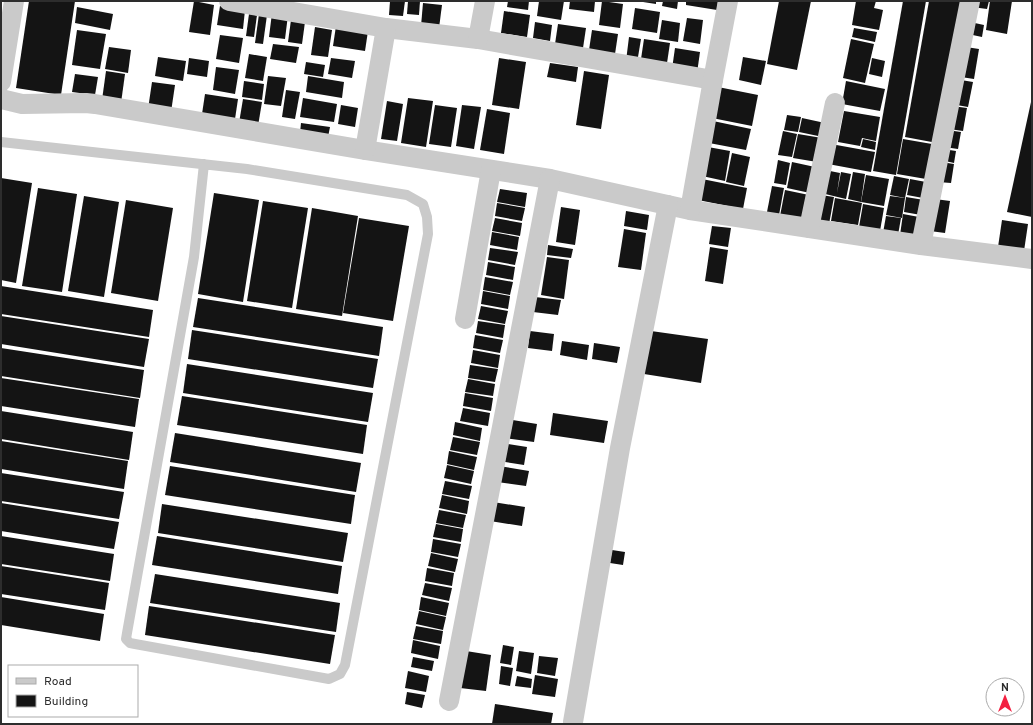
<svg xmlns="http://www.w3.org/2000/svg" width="1033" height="725" viewBox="0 0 1033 725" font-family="Overpass,sans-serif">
	<rect width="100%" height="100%" fill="#fff"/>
	<g fill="#141414">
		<polygon points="29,1 75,1 61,95 16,88"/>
		<polygon points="194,1 214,5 210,35 189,32"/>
		<polygon points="390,1 405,1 403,16 389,15"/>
		<polygon points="408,1 420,1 419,15 407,14"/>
		<polygon points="508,1 529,1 528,10 507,7"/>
		<polygon points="539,1 564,1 561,20 537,16"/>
		<polygon points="570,1 595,1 594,12 569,9"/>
		<polygon points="602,1 623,4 620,28 599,25"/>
		<polygon points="643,1 656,1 656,4 643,2"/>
		<polygon points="663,1 678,1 677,9 662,6"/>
		<polygon points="686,1 718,1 717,10 686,5"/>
		<polygon points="779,1 811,1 797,70 767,64"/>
		<polygon points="856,1 876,1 874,8 883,10 879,30 852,25"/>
		<polygon points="903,1 926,1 896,175 873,171"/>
		<polygon points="929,1 962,1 937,143 905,137"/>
		<polygon points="973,1 989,1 987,9 972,7"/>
		<polygon points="990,1 1012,1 1007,34 986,30"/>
		<polygon points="423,3 442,5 439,28 421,26"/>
		<polygon points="220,6 245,10 243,29 217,25"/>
		<polygon points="77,7 113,14 110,30 75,23"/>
		<polygon points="635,8 660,12 657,33 632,29"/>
		<polygon points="504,11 530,15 527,37 501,33"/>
		<polygon points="272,13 288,15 285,39 269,37"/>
		<polygon points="249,14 257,15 254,37 246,36"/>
		<polygon points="259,14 267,15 263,44 255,43"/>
		<polygon points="687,18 703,20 700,44 683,41"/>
		<polygon points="291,20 305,22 302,44 288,42"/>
		<polygon points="662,20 680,23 678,42 659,39"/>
		<polygon points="535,22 552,25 550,41 533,38"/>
		<polygon points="970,22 984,25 982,37 968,34"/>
		<polygon points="558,24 586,28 583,48 555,44"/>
		<polygon points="336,26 368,31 365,51 333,46"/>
		<polygon points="315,27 332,30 328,57 311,55"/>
		<polygon points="854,28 877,32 875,42 852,37"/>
		<polygon points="77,30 106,34 100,69 72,65"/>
		<polygon points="592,30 618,34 615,54 589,50"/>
		<polygon points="220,35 243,38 239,63 216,59"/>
		<polygon points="629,37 641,39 637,63 626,61"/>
		<polygon points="644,39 670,43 667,63 641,59"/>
		<polygon points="851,39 874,44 865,83 843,78"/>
		<polygon points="273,44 299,47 296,63 270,59"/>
		<polygon points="109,47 131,50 128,73 105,69"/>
		<polygon points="966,47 979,49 974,79 961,77"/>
		<polygon points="675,48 700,52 697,73 672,69"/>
		<polygon points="249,54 267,57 263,81 245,78"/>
		<polygon points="158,57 186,61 183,81 155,76"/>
		<polygon points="743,57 766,61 761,85 739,80"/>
		<polygon points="189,58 209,61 207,77 187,74"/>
		<polygon points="331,58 355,61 352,78 328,74"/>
		<polygon points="499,58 526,62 519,109 492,105"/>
		<polygon points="872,58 885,61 882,77 869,74"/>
		<polygon points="306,62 325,65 323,77 304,74"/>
		<polygon points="550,63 578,67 576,82 547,77"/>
		<polygon points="216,67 239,70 235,94 213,90"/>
		<polygon points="106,71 125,74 121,103 102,100"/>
		<polygon points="584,71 609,75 601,129 576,125"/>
		<polygon points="75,74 98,77 95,95 72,92"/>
		<polygon points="268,76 286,78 281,106 264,104"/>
		<polygon points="308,76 344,82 342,98 306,92"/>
		<polygon points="955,79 973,82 968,107 951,104"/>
		<polygon points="244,81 264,84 262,100 242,97"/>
		<polygon points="846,81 885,89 880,111 842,104"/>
		<polygon points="152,82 175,85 171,112 148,109"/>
		<polygon points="718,87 758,95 752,126 712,118"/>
		<polygon points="286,90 300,92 295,119 282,117"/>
		<polygon points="205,94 238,99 235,119 202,114"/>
		<polygon points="303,98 337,104 334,122 300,117"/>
		<polygon points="408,98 433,101 426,147 401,143"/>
		<polygon points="243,99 262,102 258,126 239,123"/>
		<polygon points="387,101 403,104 397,141 381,139"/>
		<polygon points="1031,102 1032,102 1032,217 1007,212"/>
		<polygon points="341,105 358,108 355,127 338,124"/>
		<polygon points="435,105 457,108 451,147 429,144"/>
		<polygon points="462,105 481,107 474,149 456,146"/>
		<polygon points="952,106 967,108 963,131 949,129"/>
		<polygon points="487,109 510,113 504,154 480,150"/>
		<polygon points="844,111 880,117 876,141 862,138 860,146 838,142"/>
		<polygon points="787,115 801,117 798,132 784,130"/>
		<polygon points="802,118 825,123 823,137 799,132"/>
		<polygon points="713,121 751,129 746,150 709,143"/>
		<polygon points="301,123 330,127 328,137 300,133"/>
		<polygon points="947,130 961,132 958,149 944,147"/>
		<polygon points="783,131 797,134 792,157 778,155"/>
		<polygon points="798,134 822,138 817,162 793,158"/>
		<polygon points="863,139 876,142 875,150 861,147"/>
		<polygon points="903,139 932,144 926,179 897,174"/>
		<polygon points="831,144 875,152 871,172 828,164"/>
		<polygon points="708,147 730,151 725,181 702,176"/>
		<polygon points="943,149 956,151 954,163 941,160"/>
		<polygon points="732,153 750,157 744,186 726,182"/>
		<polygon points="778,160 790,163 786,185 774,183"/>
		<polygon points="792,162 815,167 810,193 787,188"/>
		<polygon points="941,162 954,164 951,183 938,182"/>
		<polygon points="825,170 840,173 837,193 841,172 851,174 846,199 821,193"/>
		<polygon points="853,172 865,174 861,202 848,199"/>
		<polygon points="866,175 889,179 884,206 861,202"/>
		<polygon points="894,176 909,179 905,198 890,195"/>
		<polygon points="1,178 32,183 16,283 1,280"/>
		<polygon points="702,179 747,188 743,209 698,200"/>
		<polygon points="910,179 926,182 923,198 907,195"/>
		<polygon points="772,186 784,188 779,215 767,212"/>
		<polygon points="38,188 77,194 62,292 22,286"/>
		<polygon points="500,189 527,193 525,207 497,202"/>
		<polygon points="785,190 809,195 804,220 780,216"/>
		<polygon points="214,193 259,200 243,302 198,294"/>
		<polygon points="821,195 834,197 829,224 817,222"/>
		<polygon points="84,196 119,202 104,297 68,291"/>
		<polygon points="890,196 905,198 902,218 886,215"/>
		<polygon points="906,197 924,200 921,215 904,212"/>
		<polygon points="835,198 862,203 858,225 831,221"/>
		<polygon points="935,199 950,201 945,233 930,231"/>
		<polygon points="126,200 173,208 158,301 111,293"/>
		<polygon points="263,201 308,208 292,308 247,301"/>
		<polygon points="497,203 525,208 522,221 495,216"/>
		<polygon points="863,204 884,208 880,231 859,227"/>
		<polygon points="561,207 580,210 575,245 556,242"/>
		<polygon points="312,208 358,216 342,316 296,309"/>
		<polygon points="626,211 649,215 647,230 624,226"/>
		<polygon points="903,214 919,217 916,238 900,235"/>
		<polygon points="886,216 901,218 898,235 883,233"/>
		<polygon points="359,218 409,226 393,321 343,313"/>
		<polygon points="495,218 522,223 520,236 492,231"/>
		<polygon points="1002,220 1028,224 1024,251 998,247"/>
		<polygon points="712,226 731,228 728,247 709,244"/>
		<polygon points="624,229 646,233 641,270 618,267"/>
		<polygon points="492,232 519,237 517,250 490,245"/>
		<polygon points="548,245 573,249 571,258 547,255"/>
		<polygon points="710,247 728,250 723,284 705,281"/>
		<polygon points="490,248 518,252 515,265 488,260"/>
		<polygon points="547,257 569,260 564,299 541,295"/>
		<polygon points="488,262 515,267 513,280 486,275"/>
		<polygon points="485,277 513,282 510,295 483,290"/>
		<polygon points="1,286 153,310 149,337 1,314"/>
		<polygon points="483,291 510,296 508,309 481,304"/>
		<polygon points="535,297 561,300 558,315 533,312"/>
		<polygon points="198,298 383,327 379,356 193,327"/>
		<polygon points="481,306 508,311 505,324 478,319"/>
		<polygon points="1,316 149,339 144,367 1,344"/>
		<polygon points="478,321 505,325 503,338 476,333"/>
		<polygon points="192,330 378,359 373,388 188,359"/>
		<polygon points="530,331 554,334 552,351 528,348"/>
		<polygon points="651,331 708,339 701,383 644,374"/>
		<polygon points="475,335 503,340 500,353 473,348"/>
		<polygon points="562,341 589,345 587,360 560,355"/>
		<polygon points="594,343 620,347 617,363 592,359"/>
		<polygon points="1,348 144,370 140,398 1,376"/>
		<polygon points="473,350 500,355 498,368 471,363"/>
		<polygon points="187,364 373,393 368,422 183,393"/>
		<polygon points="470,365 498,369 495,382 468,378"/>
		<polygon points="1,378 139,399 135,427 1,406"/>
		<polygon points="468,379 495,384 493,396 465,392"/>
		<polygon points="465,393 493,398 491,411 463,406"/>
		<polygon points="182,396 367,425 363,454 177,425"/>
		<polygon points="463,408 490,413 488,426 460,421"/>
		<polygon points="1,411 133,432 129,460 1,439"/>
		<polygon points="553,413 608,421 604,443 550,435"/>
		<polygon points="507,419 537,424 534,442 504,438"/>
		<polygon points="455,422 482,428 480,441 453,435"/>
		<polygon points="175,433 361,463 356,492 170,462"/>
		<polygon points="453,437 480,442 477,455 450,450"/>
		<polygon points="1,441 128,461 124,489 1,469"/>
		<polygon points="502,443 527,447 524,465 499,461"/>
		<polygon points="449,451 477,457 474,470 447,464"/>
		<polygon points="447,465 474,471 471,484 444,478"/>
		<polygon points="170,466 355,495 351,524 165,495"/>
		<polygon points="499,466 529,471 526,486 497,482"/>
		<polygon points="1,473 124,492 119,519 1,501"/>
		<polygon points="445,481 472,486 469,499 442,494"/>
		<polygon points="442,495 469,501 467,514 439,508"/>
		<polygon points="493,502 525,507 522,526 490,521"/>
		<polygon points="1,503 119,522 114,549 1,531"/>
		<polygon points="162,504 348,533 343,562 158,533"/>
		<polygon points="439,510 466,515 463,528 436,523"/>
		<polygon points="436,524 463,529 461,542 433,537"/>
		<polygon points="1,536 114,554 110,581 1,564"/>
		<polygon points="157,536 342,566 338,594 152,565"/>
		<polygon points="433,539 461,544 458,557 431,552"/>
		<polygon points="612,550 625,552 623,565 610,563"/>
		<polygon points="431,553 458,559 455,572 428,566"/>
		<polygon points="1,566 109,583 105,610 1,594"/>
		<polygon points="427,568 454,573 452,586 425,581"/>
		<polygon points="155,574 340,603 336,632 150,603"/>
		<polygon points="425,583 452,588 449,601 422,595"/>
		<polygon points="1,597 104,614 100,641 1,625"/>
		<polygon points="421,597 449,603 446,616 419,610"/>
		<polygon points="149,606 335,635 330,664 145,635"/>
		<polygon points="419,611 446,617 443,630 416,624"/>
		<polygon points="416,626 443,631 441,644 413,639"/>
		<polygon points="413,640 440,646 438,659 411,653"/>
		<polygon points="503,645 514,647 511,665 500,663"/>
		<polygon points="466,651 491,655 486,691 460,688"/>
		<polygon points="519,651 534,653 531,674 516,671"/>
		<polygon points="539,656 558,658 555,676 537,673"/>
		<polygon points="413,657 434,661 432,671 411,667"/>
		<polygon points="501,666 513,668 510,686 499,684"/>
		<polygon points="408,671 429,676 426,692 405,688"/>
		<polygon points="535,675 558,679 555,697 532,694"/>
		<polygon points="517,676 532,679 531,688 515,686"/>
		<polygon points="407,692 425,695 422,708 405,704"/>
		<polygon points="495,704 553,713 551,724 492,724"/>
	</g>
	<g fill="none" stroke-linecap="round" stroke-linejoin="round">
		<polyline stroke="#cacaca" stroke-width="10" points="1,142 247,169 407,195 423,204 427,217 428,234 345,665 340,674 329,679 135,644 130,643 126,639 127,633 194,257 204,164"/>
		<g stroke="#cacaca" stroke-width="20">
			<polyline points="229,1 386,28 478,39 713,80"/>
			<polyline points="478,39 485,1"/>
			<polyline points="1,82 14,1"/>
			<polyline points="1,99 22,104 86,103 95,104 365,150 550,179 690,210 921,245 1032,259"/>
			<polyline points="365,150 386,28"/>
			<polyline points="690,210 713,80 728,1"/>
			<polyline points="809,228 835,103"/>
			<polyline points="921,245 970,1"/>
			<polyline points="465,319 491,170"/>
			<polyline points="449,701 550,179"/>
			<polyline points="573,722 620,448 668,205"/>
		</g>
	</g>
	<rect width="1033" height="725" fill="none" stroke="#2d2d2d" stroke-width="4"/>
	<rect x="8" y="665" width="130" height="52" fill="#ffffff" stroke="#ababab"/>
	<rect x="16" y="678" width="20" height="6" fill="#cacaca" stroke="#ababab"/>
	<text x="44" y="685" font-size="12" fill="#2d2d2d">Road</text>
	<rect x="16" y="695" width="20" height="12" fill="#141414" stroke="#ababab"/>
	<text x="44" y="705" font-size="12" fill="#2d2d2d">Building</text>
	<g transform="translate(1005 697)"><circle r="19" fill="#ffffff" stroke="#ababab"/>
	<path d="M0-3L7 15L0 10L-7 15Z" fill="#f32041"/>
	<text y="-6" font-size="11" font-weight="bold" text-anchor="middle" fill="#2d2d2d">N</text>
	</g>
</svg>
